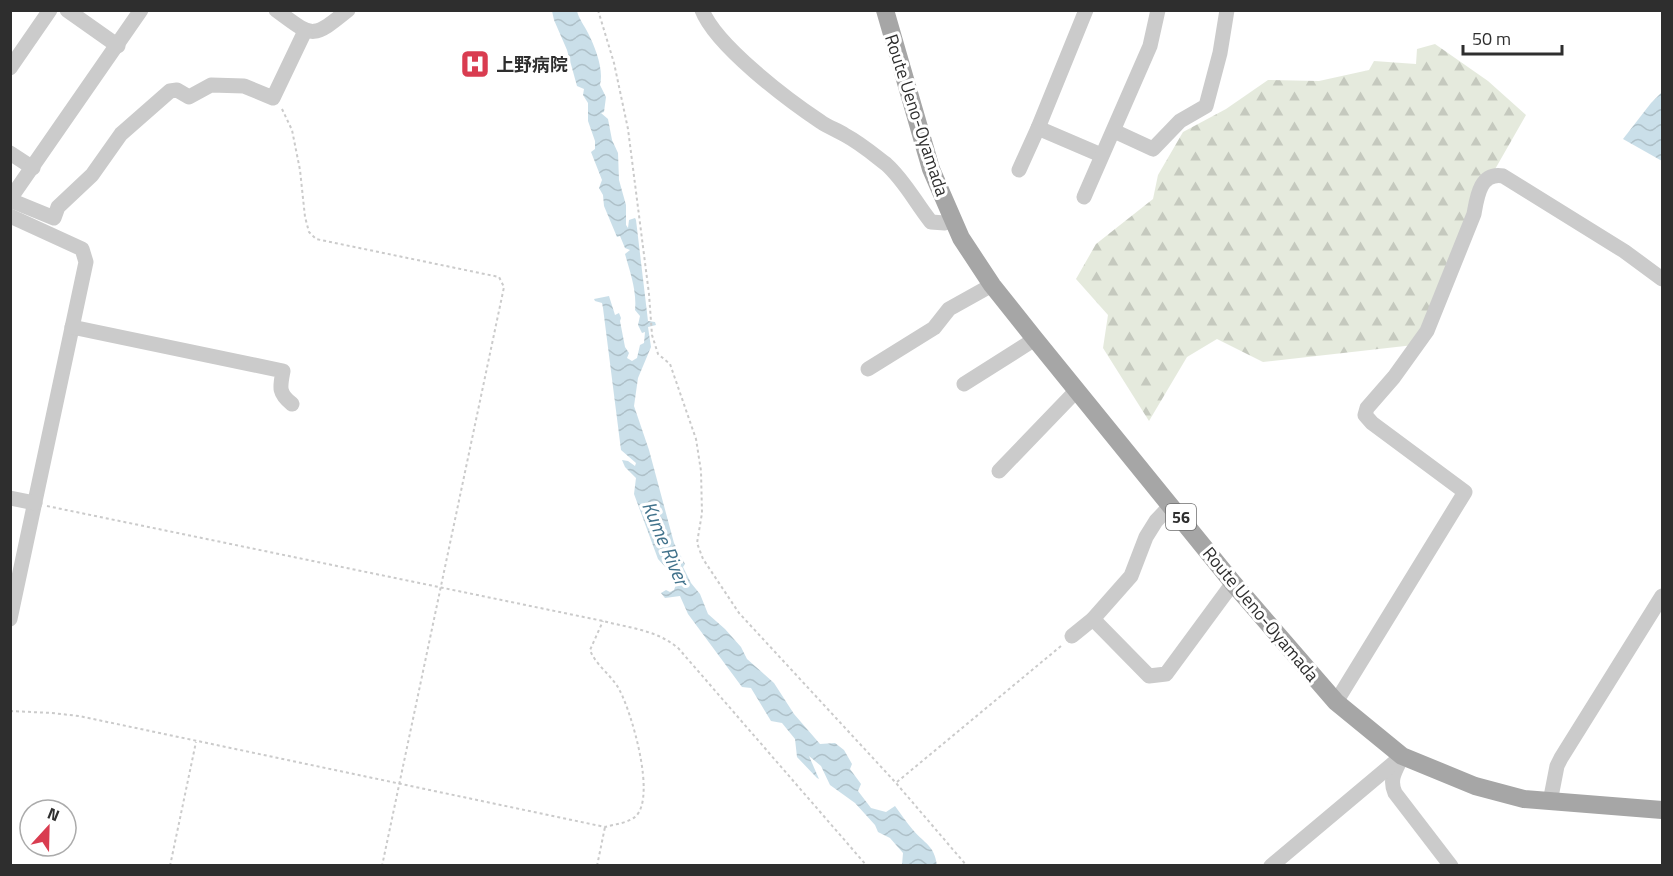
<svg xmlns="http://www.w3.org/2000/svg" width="1673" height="876" viewBox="0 0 1673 876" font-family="'Titillium Web','Noto Sans JP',sans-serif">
	<defs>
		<pattern id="forest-firs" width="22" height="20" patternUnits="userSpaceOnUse" patternTransform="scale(1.5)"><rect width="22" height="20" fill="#e5eadd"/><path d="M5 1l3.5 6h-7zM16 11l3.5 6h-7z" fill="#c5c9be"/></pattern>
		<pattern id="water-waves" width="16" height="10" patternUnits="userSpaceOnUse" patternTransform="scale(1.5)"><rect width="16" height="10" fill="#cadfe9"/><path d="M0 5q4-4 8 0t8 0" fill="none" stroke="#aec0c8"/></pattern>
	</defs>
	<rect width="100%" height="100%" fill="#fff"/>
	<polygon fill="url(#forest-firs)" points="1435,44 1488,81 1526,115 1470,213 1414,345 1263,362 1217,339 1187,357 1149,421 1103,348 1108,315 1076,279 1096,244 1153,199 1158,175 1183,132 1226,109 1268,80 1319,81 1369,70 1374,61 1416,64 1417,49"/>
	<g fill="url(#water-waves)">
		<path d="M552,11h25c2,8 7,14 11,22 7,14 16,36 12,52l6,12 -2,15 -3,1 7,6 4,21 6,13 1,27 7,25v20l2,3 1,-8 6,-2 1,2 12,101 7,1 1,3 -8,2 3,20 -13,31 -4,28 15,44 25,93 11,21 -2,3 8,16 9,11 8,20 17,15 16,18 6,12 27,24 20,31 26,30 15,-1 9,7 8,14 -2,5 11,15 -3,7 13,17 15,4 9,-6c6,8 12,17 18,24 12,14 21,15 24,35h-35l1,-12 -13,-15 -12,-6 -3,-7 -20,-22 -25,-18 -9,-19 -12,-10 10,23 -2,-1 -20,-21 -2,-18 -13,-16 -11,-2 -20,-33 -9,-1 -54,-73 -8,-18 -15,2 -4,-5 5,-3 4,2 4,-2 3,-8 -8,-11 -11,-12 -24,-65 2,-16 -11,-11 -3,-7 6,1 7,5 1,-3 -15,-13 -18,-142 -1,-5 -7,-2 -1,-2 15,-3 6,19 4,-2 2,5 -1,3 5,26 4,6 -2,5 5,3 5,-3 3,-13 4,-2 1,-11 -3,1 -4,-8 2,-9 -5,-6c2,-19 -5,-38 -10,-56l5,-4 -5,-2 -5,-12 -3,1 -13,-31 -1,-11 -4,-7 3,-8 -11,-28 4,-3v-8l-7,-20v-18l-5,-8 1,-6 -7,-3 -10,-36 -13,-30z"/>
		<polygon points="1662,92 1662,161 1623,139 1651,103"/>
	</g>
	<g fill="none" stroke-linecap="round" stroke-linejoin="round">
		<g stroke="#cbcbcb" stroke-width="2" stroke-dasharray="3 3" stroke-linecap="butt">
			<polyline points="598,10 614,63 628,129 649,294 652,335 658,354 670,364 696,439 701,471 702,513 697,543 703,559 739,613 896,783 967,866"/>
			<polyline points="282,109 292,130 300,170 305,217 309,232 316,239 499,277 504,287 382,866"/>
			<path d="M47,506l556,115c26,7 55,9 76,28l188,217"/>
			<path d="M10,711l42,2 27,3 526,111c10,-3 24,-4 31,-11 20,-20 -4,-102 -16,-125 -7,-15 -24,-25 -30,-41l13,-29"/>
			<polyline points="897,782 1061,646"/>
			<polyline points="170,866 196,742"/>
			<polyline points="597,866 605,827"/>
		</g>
		<g stroke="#cbcbcb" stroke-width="15">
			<polyline points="67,10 118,46"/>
			<path d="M276,10c37,27 35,30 72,0"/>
			<path d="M702,10c14,36 86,90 119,112 7,5 16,8 24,13 15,8 28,19 41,29 19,17 29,38 45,58l14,1 7,-5"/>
			<polyline points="10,68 50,10"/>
			<polyline points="1038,128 1101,155"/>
			<polyline points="1114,131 1153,149 1180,121 1206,106 1220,53 1227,10"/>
			<polyline points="10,153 33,168"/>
			<polyline points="1019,170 1038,128 1086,10"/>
			<polyline points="1084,197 1150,46 1158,10"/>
			<polyline points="10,199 141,10"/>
			<polyline points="10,200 54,218 58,207 92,175 121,134 170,91 177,90 189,97 211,85 244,86 273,98 305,31"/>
			<polyline points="10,216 82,249 86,262 10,619"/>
			<path d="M72,327l211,44c-3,16 -5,22 9,33"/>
			<polyline points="868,369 934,328 949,309 992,285"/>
			<polyline points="964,384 1035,339"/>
			<polyline points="999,471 1077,390"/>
			<polyline points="10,498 35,503"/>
			<polyline points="1093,619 1149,676 1166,674 1233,583"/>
			<polyline points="1072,636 1093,619 1131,576 1146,537 1156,521 1171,505"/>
			<path d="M1336,702l129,-210 -93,-69 -7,-8 2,-7 27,-31 33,-46 47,-117c3,-17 6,-42 29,-38l121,75 38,28"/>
			<path d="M1401,759c-6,12 -12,21 -6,34l56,73"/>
			<polyline points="1550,802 1557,766 1561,758 1662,596"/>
			<polyline points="1271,866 1402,756"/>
		</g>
		<polyline stroke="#a6a6a6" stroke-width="18" points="885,10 931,169 961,238 992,285 1035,339 1233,583 1336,702 1402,756 1475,786 1524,799 1662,810"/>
	</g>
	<defs>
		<g id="hospital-square" transform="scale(1.5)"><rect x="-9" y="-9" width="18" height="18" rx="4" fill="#d93c50" stroke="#fff"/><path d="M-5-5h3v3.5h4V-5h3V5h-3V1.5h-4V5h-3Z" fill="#fff"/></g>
	</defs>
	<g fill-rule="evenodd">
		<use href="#hospital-square" x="475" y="64"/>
	</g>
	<g text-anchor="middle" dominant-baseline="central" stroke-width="6" stroke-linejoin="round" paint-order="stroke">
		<rect fill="#fff" stroke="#6d6d6d" stroke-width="1.5" x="1166" y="504" width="30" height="26" rx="4.5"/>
		<g font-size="16" font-weight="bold" fill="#2e2e2e">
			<text x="1181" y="517">56</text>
		</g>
		<g font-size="18" font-weight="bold" fill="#2e2e2e" stroke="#fff" text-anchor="start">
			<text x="496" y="64">上野病院</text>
		</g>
		<g font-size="18" fill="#2e2e2e" stroke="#fff">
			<text transform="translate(917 115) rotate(72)">Route Ueno-Oyamada</text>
			<text transform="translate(1261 614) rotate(50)">Route Ueno-Oyamada</text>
		</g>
		<g font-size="20" font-style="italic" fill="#41728b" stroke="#fff">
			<text transform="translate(666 543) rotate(67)">Kume River</text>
		</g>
	</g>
	<rect width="1673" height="876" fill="none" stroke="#2e2e2e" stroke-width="24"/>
	<g transform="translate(48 828) rotate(22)"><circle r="28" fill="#ffffff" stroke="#ababab" stroke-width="1.5"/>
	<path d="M0-4.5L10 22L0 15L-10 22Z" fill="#d93c50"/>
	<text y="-9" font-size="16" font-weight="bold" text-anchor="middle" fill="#2e2e2e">N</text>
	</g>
	<path d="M1463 45v9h99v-9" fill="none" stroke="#2e2e2e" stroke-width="3"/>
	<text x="1472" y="45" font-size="18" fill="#2e2e2e" stroke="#ffffff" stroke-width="4.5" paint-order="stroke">50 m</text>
</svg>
